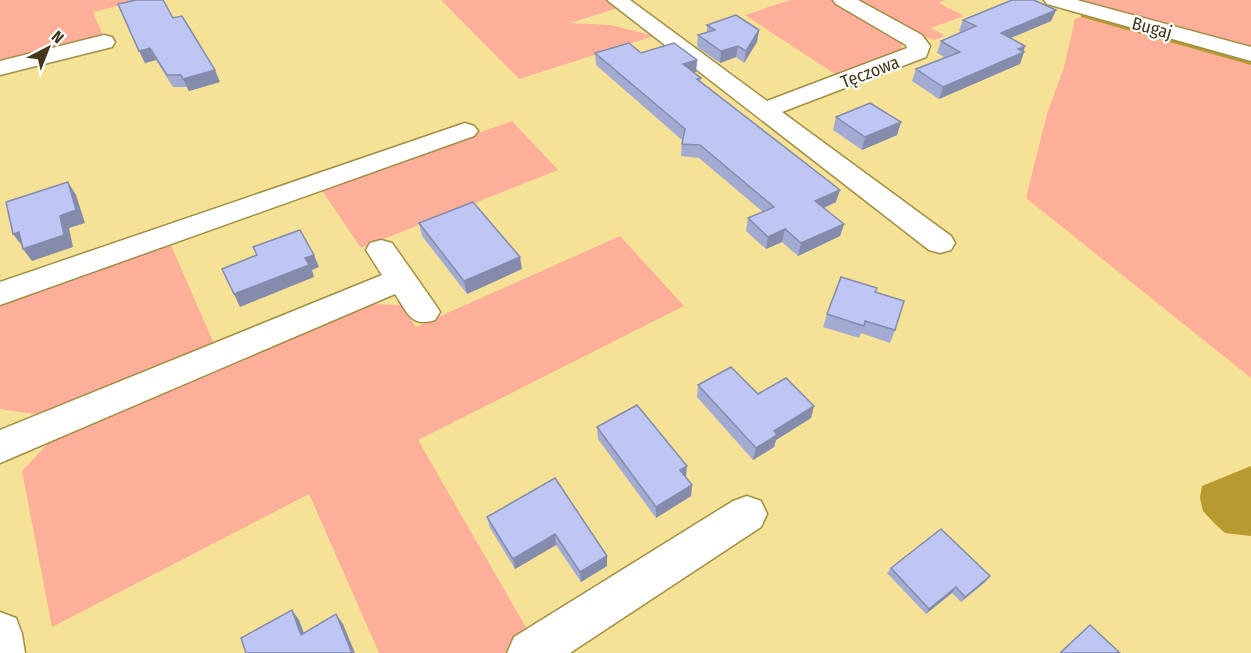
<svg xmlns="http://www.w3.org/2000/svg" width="1251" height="653" viewBox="0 0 1251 653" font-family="'Fira Sans Condensed',sans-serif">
	<rect width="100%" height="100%" fill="#f5e296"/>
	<g fill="#feaf9a">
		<polygon points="0,0 142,0 93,12 104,38 0,65"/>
		<polygon points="441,0 607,0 618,8 570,23 611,25 654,36 519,79"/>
		<polygon points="790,0 832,0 883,29 901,42 902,46 899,53 838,76 745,15"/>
		<polygon points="853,0 945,0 939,3 964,16 931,28 945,36 934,40 917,35"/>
		<polygon points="1065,0 1251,0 1251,52"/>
		<polygon points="1089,14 1251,58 1251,378 1026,198 1047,114 1064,67 1075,19"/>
		<polygon points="512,121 558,170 361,248 321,189"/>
		<polygon points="620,236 684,306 418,440 531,636 504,653 379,653 309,494 52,627 22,471 54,437 370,304 401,305 416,327"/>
		<polygon points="170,243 215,346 47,416 0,409 0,303"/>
	</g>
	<polygon fill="#b69c30" points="1251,466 1251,536 1225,533 1215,524 1203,511 1200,498 1202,486"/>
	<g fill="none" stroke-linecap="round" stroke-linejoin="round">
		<polygon fill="#b69c30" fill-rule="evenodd" points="1081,15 1251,61 1251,65 1081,17"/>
		<g stroke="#a18e43" stroke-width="3">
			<g id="minor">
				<polygon points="607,0 630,0 767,101 907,48 906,45 836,4 833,0 858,0 922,35 930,46 926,57 782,112 951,236 955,243 951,250 940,253 929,250"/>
				<polygon points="1044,0 1077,0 1251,47 1251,61 1047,4"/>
				<polygon points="104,35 112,37 115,42 112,47 0,75 0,61"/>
				<polygon points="465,123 474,126 478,131 474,136 0,305 0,282"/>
				<path d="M381,240l11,3 43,61 5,8 -5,8c-24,8 -28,-8 -40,-26l-395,169v-33l382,-155 -16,-25 4,-7z"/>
				<polygon points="747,496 761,501 767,514 761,527 570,653 507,653 514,637 733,501"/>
				<polygon points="0,612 16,618 22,634 25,653 0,653"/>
			</g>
		</g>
		<use href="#minor" fill="#fff" fill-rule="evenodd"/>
	</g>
	<g fill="#a3abd2">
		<polygon points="118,4 173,18 220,82 189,91 187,87 173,87 156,60 145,63"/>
		<polygon points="1056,10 1051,21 1011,38 1025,46 1023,51 1024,52 1020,64 939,99 912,81 916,69 946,58 937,53 941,41 961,32 959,31 963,20"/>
		<polygon points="707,25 759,30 757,42 744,63 736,57 720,63 697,47 698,35 707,32"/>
		<polygon points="595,53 641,53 697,60 696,72 694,72 701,78 700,82 836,202 824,208 844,224 840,236 798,256 782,242 766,249 746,231 748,218 763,212 699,158 681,156 682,140 596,65"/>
		<polygon points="836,117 901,122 897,135 862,150 833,130"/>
		<polygon points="419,223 522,269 467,294 422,236"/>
		<polygon points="875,292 895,330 890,343 861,333 859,338 823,327 827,314"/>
		<polygon points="698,385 758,394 811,418 776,440 774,447 753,460 697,397"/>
		<polygon points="597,427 692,485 691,496 656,518 598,439"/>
		<polygon points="555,478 607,556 607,566 581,582 556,545 515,569 490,528 487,517"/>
		<polygon points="891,568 990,576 985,582 961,602 952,593 926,614 887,573"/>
	</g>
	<g fill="#858bab">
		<polygon points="1056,10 1051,21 996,44 1001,33"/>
		<polygon points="759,30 757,42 744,63 746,51"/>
		<polygon points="738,46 736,57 720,63 721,51"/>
		<polygon points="1025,46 1023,53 1024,52 1020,64 939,99 943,87"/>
		<polygon points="150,48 156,60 145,63 139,51"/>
		<polygon points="697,60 696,72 683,76 683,64"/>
		<polygon points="215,70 220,82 189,91 183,79"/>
		<polygon points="901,122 897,135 862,150 865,137"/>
		<polygon points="68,182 76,195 85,223 69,228 73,247 32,261 23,249 60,216"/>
		<polygon points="840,190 836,202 812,213 815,201"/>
		<polygon points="844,224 840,236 798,256 801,243"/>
		<polygon points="785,229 782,242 766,249 768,237"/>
		<polygon points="19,232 23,247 13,234"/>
		<polygon points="314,255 319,267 312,270 314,277 240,307 234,294 305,258"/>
		<polygon points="520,257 522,269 467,294 464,281"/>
		<polygon points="814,406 811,418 776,440 774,447 753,460 756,448 774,431"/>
		<polygon points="687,466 686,477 680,470"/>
		<polygon points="692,485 691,496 656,518 656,507"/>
		<polygon points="555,534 556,545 515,569 513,559"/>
		<polygon points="607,556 607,566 581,582 580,572"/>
		<polygon points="990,576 985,582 961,602 965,597"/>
		<polygon points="956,587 952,593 926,614 929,609"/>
		<polygon points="292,610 299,620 308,644 301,635"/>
		<polygon points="336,614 343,624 355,653 352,653"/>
	</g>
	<g fill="#bec7f4" stroke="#858bab" stroke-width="1.5">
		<polygon points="136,0 163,0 173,18 182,16 215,70 183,79 181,75 167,75 150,48 139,51 118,4"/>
		<polygon points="1012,0 1034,0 1056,10 1001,33 1025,46 1018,49 1024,52 943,87 916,69 960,52 941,41 976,26 963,20"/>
		<polygon points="736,15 759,30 746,51 738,46 721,51 698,35 715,30 707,25"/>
		<polygon points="629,43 641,53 674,43 697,60 683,64 701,78 697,79 840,190 815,201 844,224 801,243 785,229 768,237 748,218 774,207 700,145 682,144 685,129 595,53"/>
		<polygon points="870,103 901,122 865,137 836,117"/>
		<polygon points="68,182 76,210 60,216 64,235 23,249 19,232 13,234 6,202"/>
		<polygon points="473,202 520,257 464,281 419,223"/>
		<polygon points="300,230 314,255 305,258 309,265 234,294 222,269 257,255 253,247"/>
		<polygon points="841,277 877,288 875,292 904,301 895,330 865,321 864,326 827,314"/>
		<polygon points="731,367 758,394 786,378 814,406 774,431 777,435 756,448 698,385"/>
		<polygon points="637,405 687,466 680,470 692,485 656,507 597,427"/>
		<polygon points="555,478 607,556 580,572 555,534 513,559 487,517"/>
		<polygon points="941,529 990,576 965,597 956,587 929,609 891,568"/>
		<polygon points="292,610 301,635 336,614 352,653 246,653 241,638"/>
		<polygon points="1090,625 1120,653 1060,653"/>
	</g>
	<g text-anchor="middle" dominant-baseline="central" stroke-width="4.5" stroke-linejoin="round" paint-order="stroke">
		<g font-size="18" fill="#41391a" stroke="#fff">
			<text transform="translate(1152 28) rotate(15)">Bugaj</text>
			<text transform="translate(870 72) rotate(-21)">Tęczowa</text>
		</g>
	</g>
	<g transform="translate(48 48) rotate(42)" stroke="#ffffff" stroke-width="4.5" paint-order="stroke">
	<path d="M0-4.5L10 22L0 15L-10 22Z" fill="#41391a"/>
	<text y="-9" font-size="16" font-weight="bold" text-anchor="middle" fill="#41391a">N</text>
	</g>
</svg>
